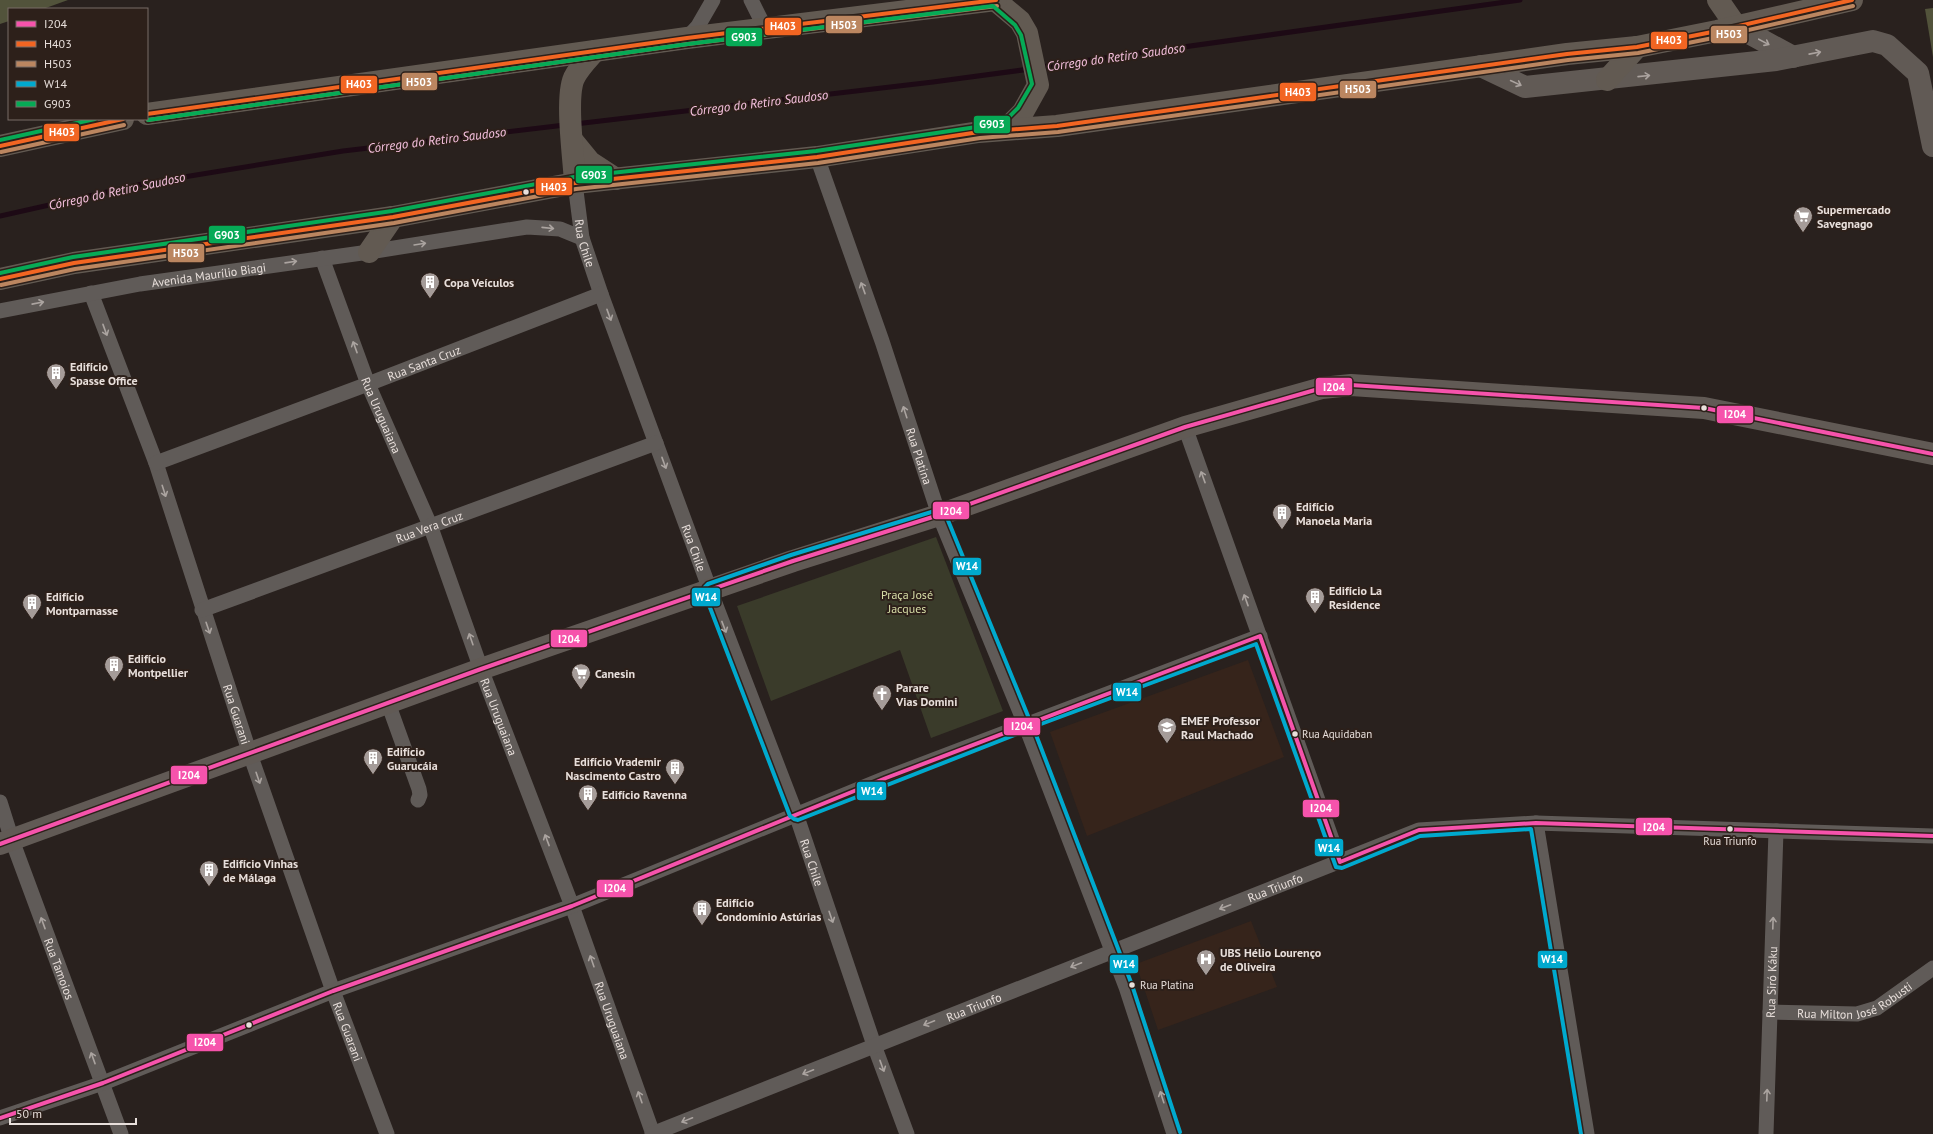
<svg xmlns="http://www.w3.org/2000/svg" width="1933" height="1134" viewBox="0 0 1933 1134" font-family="'PT Sans',sans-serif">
	<rect width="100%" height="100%" fill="#29211e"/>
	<g fill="#36241b">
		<polygon points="1248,660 1284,757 1087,836 1050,732"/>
		<polygon points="1251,921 1277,987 1158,1030 1136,964"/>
	</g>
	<polygon fill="#3a3b2a" points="936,537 1003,711 931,738 900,650 771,701 737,606"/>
	<g fill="#52533b">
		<polygon points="0,0 68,0 43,9 9,9 9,21 0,24"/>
		<polygon points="1933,8 1933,57 1925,9"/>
	</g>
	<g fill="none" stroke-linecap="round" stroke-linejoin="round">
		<g stroke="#1d0a15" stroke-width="5">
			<polyline points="1040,67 1520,0"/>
			<polyline points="575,124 933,82 1030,69"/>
			<polyline points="0,216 147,183 343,151 565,125"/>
		</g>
		<g stroke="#605b58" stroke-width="15">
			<polyline points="751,0 765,28"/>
			<polyline points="687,38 698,26 713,0"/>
			<path id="s1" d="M817,157l65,184 57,174 86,209 101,263 48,147"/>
			<path id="s2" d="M575,183l7,55 19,56 109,296 86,224 78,231 33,89"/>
			<path id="s3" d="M322,258l46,126 62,141 51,144 91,237 81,228"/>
			<path id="s4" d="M91,293l65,170 94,291 83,237 54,143"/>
			<path id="s5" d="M0,311l140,-27 229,-32 158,-25 33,2 22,9"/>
			<polyline points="1185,427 1340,862"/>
			<path id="s6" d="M156,463l212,-79 233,-90"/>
			<path id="s7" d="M202,610l454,-167"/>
			<polyline points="388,703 419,789 420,795 418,800"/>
			<path id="s8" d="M0,802l12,38 109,294"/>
			<polyline points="1536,823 1587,1134"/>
			<path id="s9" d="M1770,1012l87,2 20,-6 56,-40"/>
			<polyline points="0,1118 103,1083 333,991 572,906 886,778 1260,636"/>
			<path id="s10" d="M652,1134l767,-304 117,-7 397,13"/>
			<path id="s11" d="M1766,1134l10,-303"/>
		</g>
		<g stroke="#615a55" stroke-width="22">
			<polyline points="1736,26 1793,57"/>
			<polyline points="1481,66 1525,87 1776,60 1873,41 1887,45 1918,73 1933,146"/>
			<polyline points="0,844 481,669 793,561 939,515 1185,427 1322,388 1351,385 1704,408 1933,454"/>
		</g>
		<g stroke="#625a52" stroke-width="22">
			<polyline points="995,0 1020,21 1027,33 1038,85 1023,112 1006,129"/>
			<polyline points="1718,0 1736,26"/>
			<polyline points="1607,80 1637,47"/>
			<polyline points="147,114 687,38 996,0"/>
			<polyline points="572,140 590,162 616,179"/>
			<polyline points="0,146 123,119"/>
			<path d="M575,183c-1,-23 -10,-85 -1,-105 5,-10 13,-18 21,-27"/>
			<polyline points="369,252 393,217"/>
			<polyline points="0,279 74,263 393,217 575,183 817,157 979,132 1057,126 1567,54 1637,47 1717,31 1852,0"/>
		</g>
		<g stroke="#2d201a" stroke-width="7">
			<g id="bus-1">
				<polyline points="0,844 481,669 793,561 939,515 1185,427 1322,388 1351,385 1704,408 1933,454"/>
				<polyline points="0,1118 103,1083 333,991 572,906 886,778 1260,636 1340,862 1419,830 1536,823 1933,836"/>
			</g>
		</g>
		<g stroke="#2d201a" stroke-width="7">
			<g id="bus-2">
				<polyline points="147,114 687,38 996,0"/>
				<polyline points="0,146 123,119"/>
				<polyline points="0,279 74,263 393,217 575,183 817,157 979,132 1057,126 1567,54 1637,47 1717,31 1852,0"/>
			</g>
		</g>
		<g stroke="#2d201a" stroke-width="7">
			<g id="bus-3">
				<polyline points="148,120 688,44 997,6"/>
				<polyline points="1,152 124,125"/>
				<polyline points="1,285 75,269 394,223 576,189 818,163 980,138 1058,132 1568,60 1638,53 1718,37 1853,6"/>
			</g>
		</g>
		<g stroke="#2d201a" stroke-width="7">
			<g id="bus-4">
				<polyline points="1022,732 798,820 794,819 790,816 704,592 705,587 708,584 791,555 941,509 945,513 1028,716"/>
				<polyline points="1180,1132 1132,985 1033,727 1256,644 1336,867 1342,868 1420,836 1531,829 1581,1134"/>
			</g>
		</g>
		<g stroke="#2d201a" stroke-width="7">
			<g id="bus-5">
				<polyline points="0,140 95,119"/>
				<polyline points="0,273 73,257 392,211 574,177 816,151 1003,123 1018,108 1032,84 1021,35 1015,25 993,6 688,44 148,120"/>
			</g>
		</g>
		<use href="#bus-1" stroke="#f653ac" stroke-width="4"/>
		<use href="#bus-2" stroke="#f26522" stroke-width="4"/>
		<use href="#bus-3" stroke="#bb8660" stroke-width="4"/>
		<use href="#bus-4" stroke="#00a9ce" stroke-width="4"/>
		<use href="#bus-5" stroke="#06aa56" stroke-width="4"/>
	</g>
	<defs><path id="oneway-shaft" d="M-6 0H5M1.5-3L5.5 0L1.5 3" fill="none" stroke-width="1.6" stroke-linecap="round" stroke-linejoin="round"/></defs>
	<g stroke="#aba39f">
		<use href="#oneway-shaft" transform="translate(1764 42) rotate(28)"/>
		<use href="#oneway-shaft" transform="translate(1815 53) rotate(-11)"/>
		<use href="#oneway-shaft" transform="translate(1644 76) rotate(-6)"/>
		<use href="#oneway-shaft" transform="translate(1516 83) rotate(25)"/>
	</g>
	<g stroke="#aba4a0">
		<use href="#oneway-shaft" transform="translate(548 228) rotate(6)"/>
		<use href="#oneway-shaft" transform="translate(420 244) rotate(-9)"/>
		<use href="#oneway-shaft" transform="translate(291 262) rotate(-8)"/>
		<use href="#oneway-shaft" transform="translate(863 288) rotate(-110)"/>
		<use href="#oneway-shaft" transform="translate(38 303) rotate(-11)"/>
		<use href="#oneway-shaft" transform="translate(609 315) rotate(70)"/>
		<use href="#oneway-shaft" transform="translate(105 330) rotate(70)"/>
		<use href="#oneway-shaft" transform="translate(355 347) rotate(-110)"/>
		<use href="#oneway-shaft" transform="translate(905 412) rotate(-108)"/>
		<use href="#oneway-shaft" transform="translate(664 463) rotate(70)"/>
		<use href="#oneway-shaft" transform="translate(1203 477) rotate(-110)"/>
		<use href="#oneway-shaft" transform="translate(164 491) rotate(72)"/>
		<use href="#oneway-shaft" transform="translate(1246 600) rotate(-110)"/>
		<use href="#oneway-shaft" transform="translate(724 627) rotate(69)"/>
		<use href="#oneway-shaft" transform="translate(208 628) rotate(71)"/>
		<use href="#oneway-shaft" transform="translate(471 639) rotate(-109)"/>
		<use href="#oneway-shaft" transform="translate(258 778) rotate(71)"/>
		<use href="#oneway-shaft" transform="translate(547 840) rotate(-111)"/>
		<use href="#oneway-shaft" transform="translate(1225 907) rotate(159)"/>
		<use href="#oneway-shaft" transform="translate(831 917) rotate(71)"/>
		<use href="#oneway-shaft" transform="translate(43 923) rotate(-110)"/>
		<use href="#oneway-shaft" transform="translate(1773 923) rotate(-88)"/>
		<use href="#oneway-shaft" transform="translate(592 961) rotate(-109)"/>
		<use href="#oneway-shaft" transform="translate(1076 965) rotate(158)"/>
		<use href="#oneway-shaft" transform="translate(929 1023) rotate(158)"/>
		<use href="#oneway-shaft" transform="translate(93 1058) rotate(-110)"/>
		<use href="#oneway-shaft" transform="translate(882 1066) rotate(70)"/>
		<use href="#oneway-shaft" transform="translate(808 1072) rotate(158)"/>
		<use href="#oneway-shaft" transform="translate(1767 1095) rotate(-88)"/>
		<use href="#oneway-shaft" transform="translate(640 1097) rotate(-109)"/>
		<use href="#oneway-shaft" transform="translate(1162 1097) rotate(-108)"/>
		<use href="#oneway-shaft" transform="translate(687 1120) rotate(158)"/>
	</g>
	<defs>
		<g id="supermarket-pin" transform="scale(1)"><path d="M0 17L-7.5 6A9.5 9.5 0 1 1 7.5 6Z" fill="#a59c99" stroke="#2d201a"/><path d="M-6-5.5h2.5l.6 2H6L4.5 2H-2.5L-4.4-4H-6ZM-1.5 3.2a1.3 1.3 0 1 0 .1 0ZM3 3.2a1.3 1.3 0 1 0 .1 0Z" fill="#fff"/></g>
		<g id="building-pin" transform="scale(1)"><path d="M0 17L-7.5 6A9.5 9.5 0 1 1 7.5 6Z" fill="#a59c99" stroke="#2d201a"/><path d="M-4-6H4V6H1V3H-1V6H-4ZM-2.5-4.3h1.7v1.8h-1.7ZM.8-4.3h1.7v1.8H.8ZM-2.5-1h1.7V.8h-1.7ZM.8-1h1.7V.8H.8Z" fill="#fff"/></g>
		<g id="church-pin" transform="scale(1)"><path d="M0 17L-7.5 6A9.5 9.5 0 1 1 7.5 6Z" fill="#a59c99" stroke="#2d201a"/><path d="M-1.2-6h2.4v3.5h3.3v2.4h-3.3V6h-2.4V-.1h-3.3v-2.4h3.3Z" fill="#fff"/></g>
		<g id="school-pin" transform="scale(1)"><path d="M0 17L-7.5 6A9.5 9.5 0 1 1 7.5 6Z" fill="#a59c99" stroke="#2d201a"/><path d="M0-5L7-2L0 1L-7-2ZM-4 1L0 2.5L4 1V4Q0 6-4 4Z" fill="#fff"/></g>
		<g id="hospital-pin" transform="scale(1)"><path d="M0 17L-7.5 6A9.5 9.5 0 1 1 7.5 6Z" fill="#a59c99" stroke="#2d201a"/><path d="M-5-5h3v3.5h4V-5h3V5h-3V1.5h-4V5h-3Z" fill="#fff"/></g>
	</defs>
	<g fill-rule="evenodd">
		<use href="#supermarket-pin" x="1803" y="216"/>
		<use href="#building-pin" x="430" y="282"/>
		<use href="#building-pin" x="56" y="373"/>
		<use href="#building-pin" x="1282" y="513"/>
		<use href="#building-pin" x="1315" y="597"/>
		<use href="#building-pin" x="32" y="603"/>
		<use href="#building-pin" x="114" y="665"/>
		<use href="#supermarket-pin" x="581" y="673"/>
		<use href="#church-pin" x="882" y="694"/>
		<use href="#school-pin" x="1167" y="727"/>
		<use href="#building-pin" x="373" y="758"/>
		<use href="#building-pin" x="675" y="768"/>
		<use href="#building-pin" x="588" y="794"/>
		<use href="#building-pin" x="209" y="870"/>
		<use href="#building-pin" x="702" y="909"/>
		<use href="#hospital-pin" x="1206" y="959"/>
	</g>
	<g fill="#e8dfdb" stroke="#2d201a" stroke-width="1.5">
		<circle cx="526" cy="192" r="3.5"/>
		<circle cx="1704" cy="408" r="3.5"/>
		<circle cx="1295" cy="734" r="3.5"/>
		<circle cx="1730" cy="829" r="3.5"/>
		<circle cx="1132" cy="985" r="3.5"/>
		<circle cx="249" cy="1025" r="3.5"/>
	</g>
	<g text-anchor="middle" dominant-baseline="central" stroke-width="4" stroke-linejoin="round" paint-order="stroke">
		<g font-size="11" fill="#e8dfdb" stroke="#2d201a" text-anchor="start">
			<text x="1302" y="734">Rua Aquidaban</text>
			<text x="1730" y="841" text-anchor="middle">Rua Triunfo</text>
			<text x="1140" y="985">Rua Platina</text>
		</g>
		<g font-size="12" font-weight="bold" fill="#e8dfdb" stroke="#2d201a" text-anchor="start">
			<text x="1817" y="209">Supermercado<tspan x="1817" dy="14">Savegnago</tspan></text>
			<text x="444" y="282">Copa Veículos</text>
			<text x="70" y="366">Edifício<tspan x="70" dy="14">Spasse Office</tspan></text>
			<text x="1296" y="506">Edifício<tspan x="1296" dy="14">Manoela Maria</tspan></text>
			<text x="1329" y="590">Edifício La<tspan x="1329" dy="14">Residence</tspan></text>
			<text x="46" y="596">Edifício<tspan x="46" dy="14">Montparnasse</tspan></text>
			<text x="128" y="658">Edifício<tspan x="128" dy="14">Montpellier</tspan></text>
			<text x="595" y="673">Canesin</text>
			<text x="896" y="687">Parare<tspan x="896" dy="14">Vias Domini</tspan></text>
			<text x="1181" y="720">EMEF Professor<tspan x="1181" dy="14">Raul Machado</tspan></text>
			<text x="387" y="751">Edifício<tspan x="387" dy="14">Guarucáia</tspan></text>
			<text x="661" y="761" text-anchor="end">Edifício Vrademir<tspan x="661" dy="14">Nascimento Castro</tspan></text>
			<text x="602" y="794">Edifício Ravenna</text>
			<text x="223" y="863">Edifício Vinhas<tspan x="223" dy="14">de Málaga</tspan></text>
			<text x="716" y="902">Edifício<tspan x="716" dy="14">Condomínio Astúrias</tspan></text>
			<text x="1220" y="952">UBS Hélio Lourenço<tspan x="1220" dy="14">de Oliveira</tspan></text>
		</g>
		<g font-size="12" fill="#e8dfdb" stroke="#2d201a">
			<text stroke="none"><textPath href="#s2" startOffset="61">Rua Chile</textPath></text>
			<text stroke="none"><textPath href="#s5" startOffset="212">Avenida Maurílio Biagi</textPath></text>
			<text stroke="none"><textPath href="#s6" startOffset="286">Rua Santa Cruz</textPath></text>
			<text stroke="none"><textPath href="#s3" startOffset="168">Rua Uruguaiana</textPath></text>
			<text stroke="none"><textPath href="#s1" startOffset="316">Rua Platina</textPath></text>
			<text stroke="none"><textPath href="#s7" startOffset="242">Rua Vera Cruz</textPath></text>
			<text stroke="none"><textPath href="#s2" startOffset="385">Rua Chile</textPath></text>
			<text stroke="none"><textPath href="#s4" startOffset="446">Rua Guarani</textPath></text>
			<text stroke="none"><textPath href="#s3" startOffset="492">Rua Uruguaiana</textPath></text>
			<text stroke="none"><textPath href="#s2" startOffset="721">Rua Chile</textPath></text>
			<text stroke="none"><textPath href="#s10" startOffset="670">Rua Triunfo</textPath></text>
			<text stroke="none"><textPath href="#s8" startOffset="177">Rua Tamoios</textPath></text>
			<text stroke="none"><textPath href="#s11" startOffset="152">Rua Siró Káku</textPath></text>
			<text stroke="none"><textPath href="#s9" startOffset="88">Rua Milton José Robusti</textPath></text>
			<text stroke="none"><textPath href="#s10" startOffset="346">Rua Triunfo</textPath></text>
			<text stroke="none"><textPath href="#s3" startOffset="816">Rua Uruguaiana</textPath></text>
			<text stroke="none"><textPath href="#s4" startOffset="782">Rua Guarani</textPath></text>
		</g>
		<g font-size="12" fill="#d7dda7" stroke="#2d201a">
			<text x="907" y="594">Praça José<tspan x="907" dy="14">Jacques</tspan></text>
		</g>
		<g font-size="13" font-style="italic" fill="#f7c2e0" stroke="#2d201a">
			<text transform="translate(1116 57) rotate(-8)">Córrego do Retiro Saudoso</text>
			<text transform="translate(759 103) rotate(-7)">Córrego do Retiro Saudoso</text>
			<text transform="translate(437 140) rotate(-7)">Córrego do Retiro Saudoso</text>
			<text transform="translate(117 191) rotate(-12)">Córrego do Retiro Saudoso</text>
		</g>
	</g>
	<g stroke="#2d201a" stroke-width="1.5">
		<rect x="825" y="15" width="38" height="19" rx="4" fill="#bb8660"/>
		<rect x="764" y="17" width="38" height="19" rx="4" fill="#f26522"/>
		<rect x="1710" y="25" width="38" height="19" rx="4" fill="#bb8660"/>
		<rect x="725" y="27" width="38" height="20" rx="4" fill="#06aa56"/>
		<rect x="1650" y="31" width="38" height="19" rx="4" fill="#f26522"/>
		<rect x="401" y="72" width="37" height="19" rx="4" fill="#bb8660"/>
		<rect x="340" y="75" width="38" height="19" rx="4" fill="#f26522"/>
		<rect x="1339" y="80" width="38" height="19" rx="4" fill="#bb8660"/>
		<rect x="1279" y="82" width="38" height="20" rx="4" fill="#f26522"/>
		<rect x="973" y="115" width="38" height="19" rx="4" fill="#06aa56"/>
		<rect x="43" y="123" width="37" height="19" rx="4" fill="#f26522"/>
		<rect x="575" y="165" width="38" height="19" rx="4" fill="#06aa56"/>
		<rect x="535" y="177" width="38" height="19" rx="4" fill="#f26522"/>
		<rect x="208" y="225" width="38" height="19" rx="4" fill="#06aa56"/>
		<rect x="167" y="243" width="38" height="20" rx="4" fill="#bb8660"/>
		<rect x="1315" y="377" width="38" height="19" rx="4" fill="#f653ac"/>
		<rect x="1716" y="405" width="38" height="19" rx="4" fill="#f653ac"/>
		<rect x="932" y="501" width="38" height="19" rx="4" fill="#f653ac"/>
		<rect x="952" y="557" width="30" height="19" rx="4" fill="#00a9ce"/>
		<rect x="691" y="587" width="30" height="20" rx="4" fill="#00a9ce"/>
		<rect x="550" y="629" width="38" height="19" rx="4" fill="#f653ac"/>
		<rect x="1112" y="682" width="30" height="20" rx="4" fill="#00a9ce"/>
		<rect x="1003" y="717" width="38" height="19" rx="4" fill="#f653ac"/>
		<rect x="170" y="765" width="38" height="20" rx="4" fill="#f653ac"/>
		<rect x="856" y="781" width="31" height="20" rx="4" fill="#00a9ce"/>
		<rect x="1302" y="799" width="38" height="19" rx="4" fill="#f653ac"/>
		<rect x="1635" y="817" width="38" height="19" rx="4" fill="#f653ac"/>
		<rect x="1314" y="838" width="30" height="19" rx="4" fill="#00a9ce"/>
		<rect x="596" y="879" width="38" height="19" rx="4" fill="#f653ac"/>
		<rect x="1537" y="950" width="31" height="19" rx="4" fill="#00a9ce"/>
		<rect x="1109" y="954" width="30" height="20" rx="4" fill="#00a9ce"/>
		<rect x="186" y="1033" width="38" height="19" rx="4" fill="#f653ac"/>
	</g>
	<g font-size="11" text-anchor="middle" font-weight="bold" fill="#fff">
		<text x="844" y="29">H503</text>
		<text x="783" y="30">H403</text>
		<text x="1729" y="38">H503</text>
		<text x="744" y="41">G903</text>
		<text x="1669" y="44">H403</text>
		<text x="419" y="86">H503</text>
		<text x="359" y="88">H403</text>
		<text x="1358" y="93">H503</text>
		<text x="1298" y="96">H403</text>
		<text x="992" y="128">G903</text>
		<text x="62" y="136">H403</text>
		<text x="594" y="179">G903</text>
		<text x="554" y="191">H403</text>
		<text x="227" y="239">G903</text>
		<text x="186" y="257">H503</text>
		<text x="1334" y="391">I204</text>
		<text x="1735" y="418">I204</text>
		<text x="951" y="515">I204</text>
		<text x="967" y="570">W14</text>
		<text x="706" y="601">W14</text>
		<text x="569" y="643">I204</text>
		<text x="1127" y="696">W14</text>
		<text x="1022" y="730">I204</text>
		<text x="189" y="779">I204</text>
		<text x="872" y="795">W14</text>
		<text x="1321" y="812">I204</text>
		<text x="1654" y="831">I204</text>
		<text x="1329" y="852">W14</text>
		<text x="615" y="892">I204</text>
		<text x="1552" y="963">W14</text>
		<text x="1124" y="968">W14</text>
		<text x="205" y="1046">I204</text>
	</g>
	<rect x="8" y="8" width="140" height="112" fill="#2d201a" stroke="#786c67"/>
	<rect x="16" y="21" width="20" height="6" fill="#f653ac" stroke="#786c67"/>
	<text x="44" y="28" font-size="12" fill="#e8dfdb">I204</text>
	<rect x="16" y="41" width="20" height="6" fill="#f26522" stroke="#786c67"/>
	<text x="44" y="48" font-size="12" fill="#e8dfdb">H403</text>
	<rect x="16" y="61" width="20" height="6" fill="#bb8660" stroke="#786c67"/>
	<text x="44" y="68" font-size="12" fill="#e8dfdb">H503</text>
	<rect x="16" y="81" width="20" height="6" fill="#00a9ce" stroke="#786c67"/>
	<text x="44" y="88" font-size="12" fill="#e8dfdb">W14</text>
	<rect x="16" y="101" width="20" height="6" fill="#06aa56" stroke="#786c67"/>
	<text x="44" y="108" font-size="12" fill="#e8dfdb">G903</text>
	<path d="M10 1118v6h126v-6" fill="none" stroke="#e8dfdb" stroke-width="2"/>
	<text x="16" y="1118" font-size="12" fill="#e8dfdb" stroke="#2d201a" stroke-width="3" paint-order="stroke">50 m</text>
</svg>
